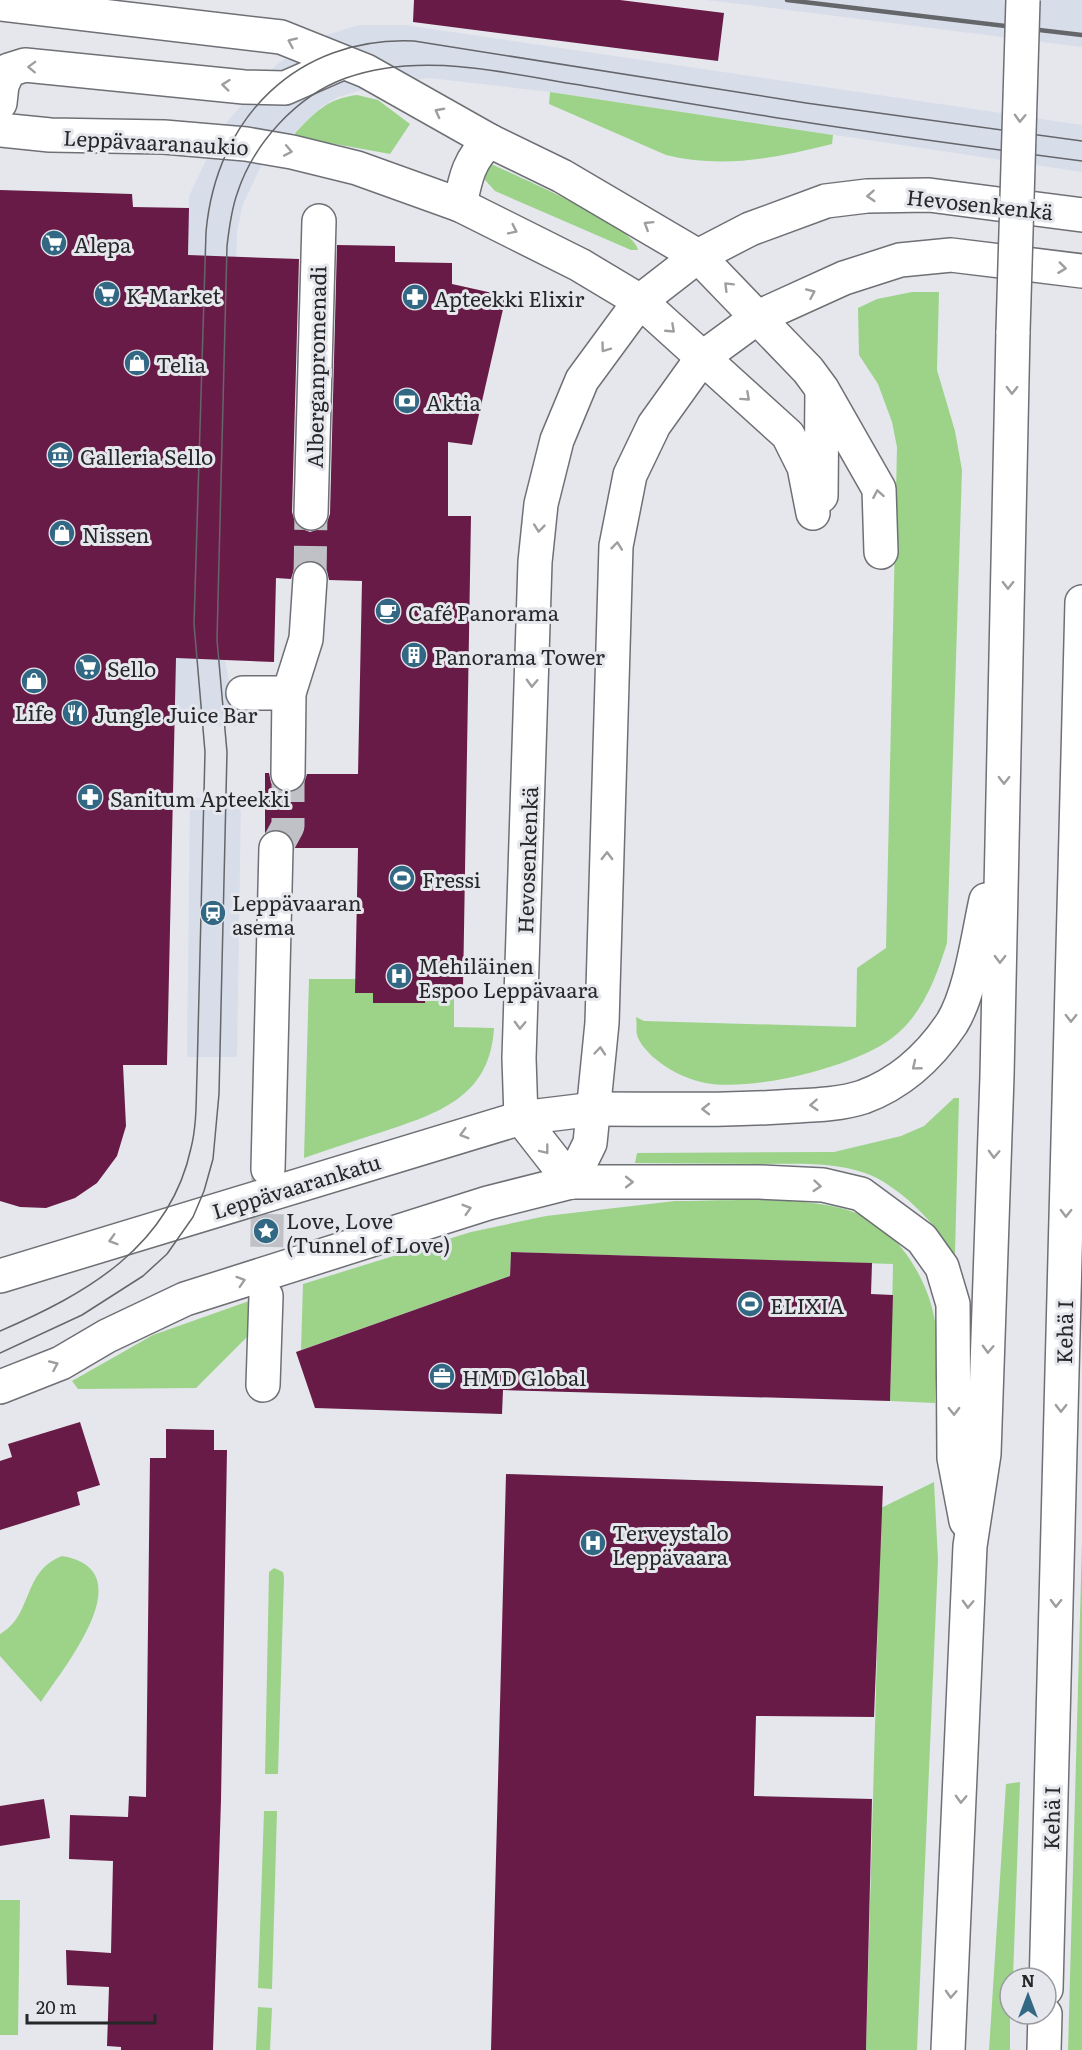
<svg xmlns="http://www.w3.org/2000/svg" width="1082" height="2050" viewBox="0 0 1082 2050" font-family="Literata,serif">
	<rect width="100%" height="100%" fill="#e5e7ed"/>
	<g fill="#d8ddea">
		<polygon points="706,0 1082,0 1082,47 764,7"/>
		<polygon points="359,25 405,25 1082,125 1082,172 550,92 429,78 378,85 338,97 321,107 262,164 243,204 237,231 225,660 237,726 174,725 189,196 221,129 276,65 316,38"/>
		<polygon points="190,798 241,798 237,1057 187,1057"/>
	</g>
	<g fill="#9cd389">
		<path d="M550,92l283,43 -1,9c-56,14 -109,25 -166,11l-117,-51z"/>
		<path d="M357,95l21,5 32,24 -20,30 -93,-17 -2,-4c21,-21 31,-34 62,-38z"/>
		<path d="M489,163c25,12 147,63 149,87h-7l-136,-59 -10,-11 -2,-9z"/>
		<path d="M912,292h27l-2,78 18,61 7,39 -15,473c-10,32 -23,68 -50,91 -35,32 -150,60 -196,48 -17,-4 -34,-13 -48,-25 -5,-5 -14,-14 -16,-22 -1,-5 0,-12 -1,-18l8,4 212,6 1,-59 29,-20 11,-501 -5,-25 -14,-38 -19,-29 -1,-47 19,-9z"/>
		<path d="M309,979h46l18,14v10h51l1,-15 29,1v38l40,1c-4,69 -55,85 -112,104 -26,8 -52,17 -78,26z"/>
		<path d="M954,1098h5l-4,156 -5,-1c-11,-29 -55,-70 -85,-80 -33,-11 -67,-9 -101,-9 -43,0 -86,-1 -129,-1l2,-10 197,-1 67,-16 23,-10z"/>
		<path d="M675,1201c51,0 141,-7 186,14 39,18 67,65 74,106 5,25 0,56 0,82l-45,-2 3,-137 -382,-12 -1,24 -209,74 2,-66 168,-52 75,-16z"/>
		<polygon points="252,1300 252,1332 196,1388 78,1389 72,1381 153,1335"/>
		<polygon points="934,1482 938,1560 917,2050 866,2050 881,1508"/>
		<polygon points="1082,1543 1082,2050 1068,2050"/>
		<path d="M62,1556c83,14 2,111 -21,146l-41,-46v-22c33,-18 22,-63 62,-78z"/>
		<polygon points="274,1568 283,1572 284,1577 278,1774 265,1774 269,1572"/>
		<polygon points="1020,1782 1013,1978 1010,1978 1010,2050 989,2050 1006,1784"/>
		<polygon points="264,1811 277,1811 272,1989 258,1988"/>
		<polygon points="0,1900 20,1900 18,2035 0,2035"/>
		<polygon points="258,2007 272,2008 270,2050 256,2050"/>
	</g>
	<g fill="#691b47">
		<polygon points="414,0 620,0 724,13 718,61 413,22"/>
		<polygon points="0,190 132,194 133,207 189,208 188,255 299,259 292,512 295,522 302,529 310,532 320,529 327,522 330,514 337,245 395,246 395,262 452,263 452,284 506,296 472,445 448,442 448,516 471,516 463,989 425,989 425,1003 373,1003 373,993 355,993 358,848 295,848 292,839 285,832 276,829 265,833 265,773 269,773 271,783 278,790 287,793 298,790 304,783 307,774 358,774 362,581 329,580 327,571 321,564 312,560 302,562 294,569 291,579 276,578 274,662 176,658 167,1065 123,1065 126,1126 117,1156 97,1183 75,1198 46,1208 20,1207 0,1201"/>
		<polygon points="511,1252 872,1263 871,1294 893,1295 890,1401 503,1390 502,1414 315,1408 296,1352 510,1276"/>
		<polygon points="80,1422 100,1485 77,1492 80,1505 0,1530 0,1461 12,1457 8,1444"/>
		<polygon points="166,1429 214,1430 214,1450 227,1450 221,1800 213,2050 121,2050 121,2047 107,2046 109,1987 67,1985 66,1950 111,1953 113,1861 69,1859 70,1815 128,1817 129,1796 146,1797 150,1458 166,1458"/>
		<polygon points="506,1474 883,1486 874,1717 756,1716 754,1796 872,1799 866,2050 491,2050"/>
		<polygon points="44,1799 50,1838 0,1846 0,1806"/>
	</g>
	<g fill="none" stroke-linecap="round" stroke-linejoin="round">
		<g stroke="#bfc1c6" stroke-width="33" stroke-dasharray="33 16" stroke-linecap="butt">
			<polyline points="310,579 311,513"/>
			<polyline points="276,848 288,826 288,774"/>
			<polyline points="266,1296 268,1169"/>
		</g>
		<g stroke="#6e7075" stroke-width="36">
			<g id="minor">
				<polyline points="0,4 281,37 366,71 490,141 562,176 698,256 808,370 822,389 879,489 881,552"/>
				<polyline points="0,103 2,85 9,70 25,65 244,87 285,88 342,63"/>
				<polyline points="0,130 50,135 164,137 246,144 292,152 357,168 460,205 580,265 640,301 788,435 804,467 813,513"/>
				<path d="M460,205c5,-25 9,-47 30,-64"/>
				<polyline points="821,496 822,391"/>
				<polyline points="311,513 319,221"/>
				<polyline points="243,693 289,693"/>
				<polyline points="288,774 289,693 306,639 310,579"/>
				<polyline points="268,1169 276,848"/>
				<polyline points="263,1385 266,1296"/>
			</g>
		</g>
		<g stroke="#6e7075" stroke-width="36">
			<g id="major">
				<polyline points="571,1182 521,1118 519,1058 535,562 541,504 557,440 582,380 640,301 698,256 750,229 826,201 867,196 929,195 1082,215"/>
				<polyline points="571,1182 590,1143 602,1023 616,546 630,475 654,425 702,358 758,317 844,278 900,260 951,255 1082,271"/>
				<polyline points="0,1276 521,1118 595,1109"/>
				<polyline points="0,1387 61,1363 107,1336 185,1299 488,1203 571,1182"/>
			</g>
		</g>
		<g stroke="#6e7075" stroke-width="36">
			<g id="highway">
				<path d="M595,1109c67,0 134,2 200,-3 22,-1 47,-2 68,-9 38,-14 67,-41 89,-74 19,-31 26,-87 34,-123"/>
				<polyline points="571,1182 759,1182 823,1185 861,1194 922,1239 942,1267 953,1304 954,1458 966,1521"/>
				<polyline points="1046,1989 1082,602"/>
				<polyline points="948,2050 970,1546 984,1454 997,1076 1013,331"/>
				<polyline points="1044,2050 1045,2014"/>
			</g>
		</g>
		<use href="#minor" stroke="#fff" stroke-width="33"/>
		<use href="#major" stroke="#fff" stroke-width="33"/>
		<use href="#highway" stroke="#fff" stroke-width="33"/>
		<g stroke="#65666a" stroke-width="1.5">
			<path d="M0,1331c86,-37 170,-84 191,-183 6,-24 5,-49 6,-73l8,-323 -11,-128 12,-392c10,-114 91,-196 208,-191l392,62 276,38"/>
			<path d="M0,1353l82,-38 61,-39 24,-22 26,-37 11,-26 9,-32 6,-65 8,-342 -10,-112 10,-394c2,-17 4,-35 10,-52 16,-50 59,-98 109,-116 75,-27 158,-5 234,7 62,11 124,21 186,31 105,17 210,31 316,45"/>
		</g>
		<polyline stroke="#65666a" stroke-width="4.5" points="787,0 1082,35"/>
		<g stroke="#6e7075" stroke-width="36" stroke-linecap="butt">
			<polyline id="highway-bridge" points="1013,331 1023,0"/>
		</g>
		<use href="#highway-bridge" stroke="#fff" stroke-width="33"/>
	</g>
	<defs><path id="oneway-chevron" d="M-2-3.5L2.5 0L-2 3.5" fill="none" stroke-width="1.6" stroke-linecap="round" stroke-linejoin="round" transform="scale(1.5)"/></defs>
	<g stroke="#9d9e9f">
		<use href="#oneway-chevron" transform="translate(292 42) rotate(-156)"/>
		<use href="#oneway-chevron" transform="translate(32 67) rotate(-178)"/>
		<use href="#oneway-chevron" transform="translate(226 85) rotate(-174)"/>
		<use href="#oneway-chevron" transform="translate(439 112) rotate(-152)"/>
		<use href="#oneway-chevron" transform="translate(1020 118) rotate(92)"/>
		<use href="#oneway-chevron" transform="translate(288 151) rotate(11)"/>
		<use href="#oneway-chevron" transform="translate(871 196) rotate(176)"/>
		<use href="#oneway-chevron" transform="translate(648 225) rotate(-148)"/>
		<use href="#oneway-chevron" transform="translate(513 230) rotate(26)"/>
		<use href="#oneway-chevron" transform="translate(1062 268) rotate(7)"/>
		<use href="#oneway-chevron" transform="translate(728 286) rotate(-135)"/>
		<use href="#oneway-chevron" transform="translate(811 293) rotate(-24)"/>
		<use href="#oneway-chevron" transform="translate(671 329) rotate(43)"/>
		<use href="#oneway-chevron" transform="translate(605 348) rotate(126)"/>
		<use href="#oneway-chevron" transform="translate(1012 390) rotate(91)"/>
		<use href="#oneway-chevron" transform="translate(746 397) rotate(42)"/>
		<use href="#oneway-chevron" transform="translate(878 494) rotate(-100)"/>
		<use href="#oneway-chevron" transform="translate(539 528) rotate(96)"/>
		<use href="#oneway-chevron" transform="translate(617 546) rotate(-84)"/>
		<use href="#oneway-chevron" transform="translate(1008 585) rotate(91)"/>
		<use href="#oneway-chevron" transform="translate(532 683) rotate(92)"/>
		<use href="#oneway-chevron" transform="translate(1004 780) rotate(91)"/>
		<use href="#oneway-chevron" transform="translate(607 856) rotate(-89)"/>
		<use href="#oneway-chevron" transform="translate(1000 959) rotate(91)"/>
		<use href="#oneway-chevron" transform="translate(1071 1018) rotate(91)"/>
		<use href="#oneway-chevron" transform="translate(520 1025) rotate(92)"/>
		<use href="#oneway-chevron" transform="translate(600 1051) rotate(-85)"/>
		<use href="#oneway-chevron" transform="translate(916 1066) rotate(141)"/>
		<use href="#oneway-chevron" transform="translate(814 1105) rotate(176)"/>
		<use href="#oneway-chevron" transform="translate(706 1109) rotate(180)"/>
		<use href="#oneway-chevron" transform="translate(464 1134) rotate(164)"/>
		<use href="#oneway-chevron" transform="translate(545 1150) rotate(52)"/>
		<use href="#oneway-chevron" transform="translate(994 1154) rotate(92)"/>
		<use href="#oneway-chevron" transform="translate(629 1182)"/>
		<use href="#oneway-chevron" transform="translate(817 1186) rotate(5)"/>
		<use href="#oneway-chevron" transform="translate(467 1209) rotate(-17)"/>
		<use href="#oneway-chevron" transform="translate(1066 1213) rotate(91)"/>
		<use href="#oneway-chevron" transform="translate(113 1240) rotate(164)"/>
		<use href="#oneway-chevron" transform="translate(241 1281) rotate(-18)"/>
		<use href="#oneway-chevron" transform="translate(988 1349) rotate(92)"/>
		<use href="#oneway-chevron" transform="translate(54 1365) rotate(-24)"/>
		<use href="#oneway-chevron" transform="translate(1061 1408) rotate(91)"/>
		<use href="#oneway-chevron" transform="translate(954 1411) rotate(89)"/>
		<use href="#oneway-chevron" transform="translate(1056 1603) rotate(91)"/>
		<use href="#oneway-chevron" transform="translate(968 1604) rotate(92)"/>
		<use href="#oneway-chevron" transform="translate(961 1799) rotate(92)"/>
		<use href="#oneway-chevron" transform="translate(951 1994) rotate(93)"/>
	</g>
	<defs>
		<g id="supermarket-disc" transform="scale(1.35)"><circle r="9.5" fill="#326883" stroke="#e5e7ed"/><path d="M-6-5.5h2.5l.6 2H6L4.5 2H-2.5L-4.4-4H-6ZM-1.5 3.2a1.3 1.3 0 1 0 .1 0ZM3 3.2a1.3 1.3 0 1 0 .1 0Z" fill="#fff"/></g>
		<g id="pharmacy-disc" transform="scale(1.35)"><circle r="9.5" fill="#326883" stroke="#e5e7ed"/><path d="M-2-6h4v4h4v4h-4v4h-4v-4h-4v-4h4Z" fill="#fff"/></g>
		<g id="shop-disc" transform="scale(1.35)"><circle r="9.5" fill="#326883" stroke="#e5e7ed"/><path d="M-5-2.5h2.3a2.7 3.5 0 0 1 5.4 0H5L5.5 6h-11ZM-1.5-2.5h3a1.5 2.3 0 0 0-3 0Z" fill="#fff"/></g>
		<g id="bank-disc" transform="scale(1.35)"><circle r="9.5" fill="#326883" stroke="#e5e7ed"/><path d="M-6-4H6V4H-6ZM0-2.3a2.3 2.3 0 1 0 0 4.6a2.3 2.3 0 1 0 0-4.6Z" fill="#fff"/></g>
		<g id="museum-disc" transform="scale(1.35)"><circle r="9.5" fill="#326883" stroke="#e5e7ed"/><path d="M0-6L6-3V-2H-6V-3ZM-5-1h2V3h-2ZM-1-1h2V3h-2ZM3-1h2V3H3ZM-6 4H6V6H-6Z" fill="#fff"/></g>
		<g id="cafe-disc" transform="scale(1.35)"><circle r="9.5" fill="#326883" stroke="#e5e7ed"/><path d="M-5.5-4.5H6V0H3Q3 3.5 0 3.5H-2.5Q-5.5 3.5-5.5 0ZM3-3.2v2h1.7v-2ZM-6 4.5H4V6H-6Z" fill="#fff"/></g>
		<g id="building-disc" transform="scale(1.35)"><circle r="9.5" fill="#326883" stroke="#e5e7ed"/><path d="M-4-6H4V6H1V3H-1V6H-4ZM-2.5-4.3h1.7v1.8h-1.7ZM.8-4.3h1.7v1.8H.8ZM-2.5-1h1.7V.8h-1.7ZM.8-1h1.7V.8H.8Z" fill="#fff"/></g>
		<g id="restaurant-disc" transform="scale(1.35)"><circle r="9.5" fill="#326883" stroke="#e5e7ed"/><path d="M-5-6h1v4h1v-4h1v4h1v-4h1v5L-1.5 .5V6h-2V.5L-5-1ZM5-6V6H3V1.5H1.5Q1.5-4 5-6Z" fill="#fff"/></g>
		<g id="stadium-disc" transform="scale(1.35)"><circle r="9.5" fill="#326883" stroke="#e5e7ed"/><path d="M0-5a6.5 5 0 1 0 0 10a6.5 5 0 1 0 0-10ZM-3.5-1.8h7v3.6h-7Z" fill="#fff"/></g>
		<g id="station-disc" transform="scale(1.35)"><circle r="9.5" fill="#326883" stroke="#e5e7ed"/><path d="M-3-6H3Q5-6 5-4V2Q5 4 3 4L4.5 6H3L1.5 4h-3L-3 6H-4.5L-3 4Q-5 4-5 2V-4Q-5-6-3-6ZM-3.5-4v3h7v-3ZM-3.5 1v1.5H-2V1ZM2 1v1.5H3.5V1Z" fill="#fff"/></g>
		<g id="hospital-disc" transform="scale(1.35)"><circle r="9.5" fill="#326883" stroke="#e5e7ed"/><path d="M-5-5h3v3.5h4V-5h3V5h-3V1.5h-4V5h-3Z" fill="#fff"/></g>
		<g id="sight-disc" transform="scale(1.35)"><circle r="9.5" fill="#326883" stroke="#e5e7ed"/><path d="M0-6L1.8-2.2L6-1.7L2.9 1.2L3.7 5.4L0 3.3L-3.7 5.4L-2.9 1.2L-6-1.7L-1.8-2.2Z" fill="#fff"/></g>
		<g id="office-disc" transform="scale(1.35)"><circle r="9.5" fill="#326883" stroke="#e5e7ed"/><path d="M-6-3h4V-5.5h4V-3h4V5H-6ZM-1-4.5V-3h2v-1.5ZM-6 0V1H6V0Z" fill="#fff"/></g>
	</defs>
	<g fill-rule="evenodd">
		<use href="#supermarket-disc" x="54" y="243"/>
		<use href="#supermarket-disc" x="107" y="294"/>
		<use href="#pharmacy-disc" x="415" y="297"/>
		<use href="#shop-disc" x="137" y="363"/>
		<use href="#bank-disc" x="407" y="401"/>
		<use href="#museum-disc" x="60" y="455"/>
		<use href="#shop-disc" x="62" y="533"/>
		<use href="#cafe-disc" x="388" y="611"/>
		<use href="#building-disc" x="414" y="655"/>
		<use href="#supermarket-disc" x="88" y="667"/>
		<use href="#shop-disc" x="34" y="681"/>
		<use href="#restaurant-disc" x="75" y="713"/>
		<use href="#pharmacy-disc" x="90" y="797"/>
		<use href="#stadium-disc" x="402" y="878"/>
		<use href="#station-disc" x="213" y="913"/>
		<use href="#hospital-disc" x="399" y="976"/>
		<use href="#sight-disc" x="266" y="1231"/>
		<use href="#stadium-disc" x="750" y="1304"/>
		<use href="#office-disc" x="442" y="1376"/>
		<use href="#hospital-disc" x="593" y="1543"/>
	</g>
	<g text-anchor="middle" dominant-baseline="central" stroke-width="6" stroke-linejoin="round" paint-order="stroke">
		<g font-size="21" fill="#262729" stroke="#e5e7ed">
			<text transform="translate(156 141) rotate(3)">Leppävaaranaukio</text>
			<text transform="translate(980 203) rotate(6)">Hevosenkenkä</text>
			<text transform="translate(315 367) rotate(-89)">Alberganpromenadi</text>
			<text transform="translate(526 860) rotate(-88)">Hevosenkenkä</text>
			<text transform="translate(296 1185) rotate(-17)">Leppävaarankatu</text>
			<text transform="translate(1063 1332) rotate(-89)">Kehä I</text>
			<text transform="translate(1050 1818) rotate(-89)">Kehä I</text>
		</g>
		<g font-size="21" fill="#262729" stroke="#e5e7ed" text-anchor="start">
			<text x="74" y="243">Alepa</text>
			<text x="126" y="294">K-Market</text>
			<text x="434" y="297">Apteekki Elixir</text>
			<text x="156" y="363">Telia</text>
			<text x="426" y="401">Aktia</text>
			<text x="80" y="455">Galleria Sello</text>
			<text x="82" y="533">Nissen</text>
			<text x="408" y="611">Café Panorama</text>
			<text x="434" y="655">Panorama Tower</text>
			<text x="107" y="667">Sello</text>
			<text x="34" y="711" text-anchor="middle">Life</text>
			<text x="94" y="713">Jungle Juice Bar</text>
			<text x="110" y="797">Sanitum Apteekki</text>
			<text x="422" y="878">Fressi</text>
			<text x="232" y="901">Leppävaaran<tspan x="232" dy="24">asema</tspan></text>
			<text x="418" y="964">Mehiläinen<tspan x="418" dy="24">Espoo Leppävaara</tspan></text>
			<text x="286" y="1219">Love, Love<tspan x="286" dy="24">(Tunnel of Love)</tspan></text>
			<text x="770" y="1304">ELIXIA</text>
			<text x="462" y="1376">HMD Global</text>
			<text x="612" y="1531">Terveystalo<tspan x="612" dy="24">Leppävaara</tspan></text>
		</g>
	</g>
	<g transform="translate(1028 1996)"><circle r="28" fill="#e5e7ed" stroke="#999a9f" stroke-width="1.5"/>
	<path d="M0-4.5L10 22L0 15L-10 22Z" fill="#326883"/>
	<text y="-9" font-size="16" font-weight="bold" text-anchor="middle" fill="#262729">N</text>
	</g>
	<path d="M27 2014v9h128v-9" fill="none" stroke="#262729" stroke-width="3"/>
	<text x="36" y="2014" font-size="18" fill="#262729" stroke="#e5e7ed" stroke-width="4.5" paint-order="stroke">20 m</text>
</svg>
